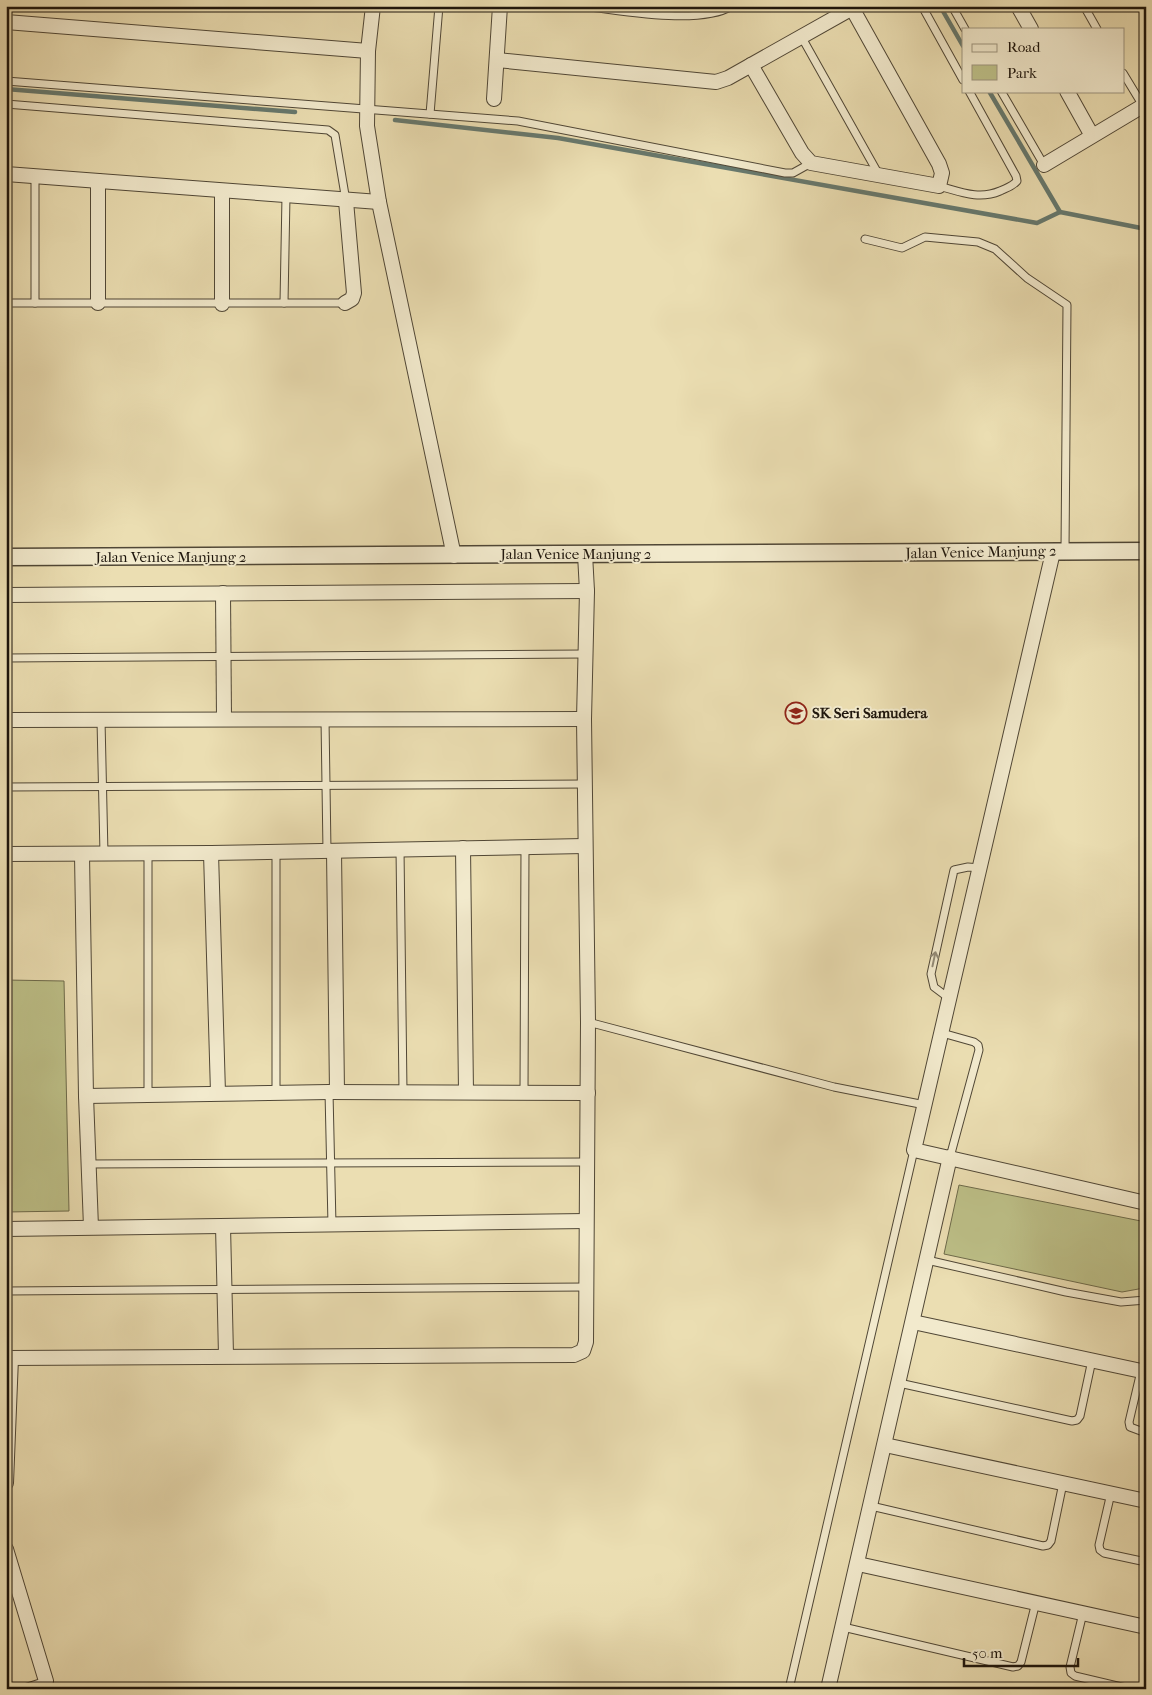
<svg xmlns="http://www.w3.org/2000/svg" width="1152" height="1695" viewBox="0 0 1152 1695" font-family="'IM FELL French Canon',serif">
	<rect width="100%" height="100%" fill="#ebdeb2"/>
	<filter id="stains"><feTurbulence type="fractalNoise" baseFrequency=".004" numOctaves="4"/><feColorMatrix values="0 0 0 0 .2 0 0 0 0 .09 0 0 0 0 .02 0 0 0 .5 -.17"/></filter>
	<radialGradient id="worn" r=".72"><stop offset=".6" stop-color="#630" stop-opacity="0"/><stop offset="1" stop-color="#630" stop-opacity=".3"/></radialGradient>
	<g fill="#bdc088" stroke="#6d6a4a">
		<polygon points="6,980 64,981 69,1211 6,1212"/>
		<polygon points="959,1185 1146,1222 1144,1288 1122,1292 944,1254"/>
	</g>
	<g fill="none" stroke-linecap="round" stroke-linejoin="round">
		<g stroke="#67796e" stroke-width="4.5">
			<polyline points="940,6 963,46"/>
			<polyline points="6,89 295,112"/>
			<polyline points="989,91 1060,212"/>
			<polyline points="395,120 558,138 1037,223 1060,212 1146,229"/>
		</g>
		<g stroke="#504736" stroke-width="9">
			<g id="service">
				<path d="M581,6c40,4 117,20 151,0"/>
				<polyline points="922,6 963,80"/>
				<polyline points="952,6 965,29"/>
				<polyline points="1084,6 1097,29"/>
				<polyline points="801,36 879,175"/>
				<polyline points="1123,73 1143,106"/>
				<polyline points="6,81 518,121 785,173 793,173 811,163"/>
				<polyline points="1001,91 1044,165"/>
				<polyline points="6,104 328,130 335,135 346,201"/>
				<polyline points="430,114 439,6"/>
				<polyline points="35,176 35,303"/>
				<path d="M939,186c22,6 40,14 61,5 6,-3 12,-4 17,-10l-1,-5 -47,-85"/>
				<polyline points="865,239 902,248 925,237 978,242 995,249 1027,278 1067,305 1065,551"/>
				<polyline points="6,303 345,303"/>
				<polyline points="284,303 286,196"/>
				<polyline points="6,658 585,654"/>
				<polyline points="325,719 327,851"/>
				<polyline points="101,720 104,854"/>
				<polyline points="6,787 584,784"/>
				<polyline points="400,849 403,1092"/>
				<polyline points="950,999 934,987 931,974 954,870 968,867 980,868"/>
				<polyline points="588,1022 834,1087 925,1105"/>
				<polyline points="942,1033 974,1042 978,1045 979,1050 950,1157"/>
				<polyline points="276,1092 276,852"/>
				<polyline points="329,1092 332,1225"/>
				<polyline points="524,1092 525,847"/>
				<polyline points="148,1094 148,854"/>
				<polyline points="88,1164 587,1162"/>
				<polyline points="927,1260 1066,1292 1121,1302 1146,1300"/>
				<polyline points="6,1291 586,1287"/>
				<polyline points="1141,1371 1129,1422 1130,1427 1146,1433"/>
				<polyline points="899,1383 1072,1421 1077,1420 1080,1416 1092,1360"/>
				<polyline points="1111,1493 1099,1545 1100,1550 1104,1553 1146,1562"/>
				<polyline points="871,1506 1043,1546 1048,1545 1051,1541 1063,1483"/>
				<polyline points="1083,1613 1070,1667 1071,1673 1075,1676 1130,1689"/>
				<polyline points="843,1627 1013,1667 1018,1666 1021,1662 1036,1602"/>
				<polyline points="21,1689 46,1681"/>
				<polyline points="789,1689 914,1150"/>
			</g>
		</g>
		<g stroke="#504736" stroke-width="16">
			<g id="minor">
				<polyline points="373,6 368,51 367,126 379,202 454,556"/>
				<polyline points="1018,6 1031,29"/>
				<polyline points="6,22 368,51"/>
				<polyline points="497,60 716,82 728,78 856,6"/>
				<polyline points="751,65 802,153 811,163 939,186 942,173 939,164 852,8"/>
				<polyline points="1067,91 1091,134"/>
				<polyline points="494,99 500,6"/>
				<polyline points="1044,165 1146,104"/>
				<polyline points="6,174 379,202"/>
				<polyline points="98,303 98,181"/>
				<polyline points="345,303 352,299 354,293 346,201"/>
				<polyline points="222,304 222,191"/>
				<polyline points="1053,552 914,1150 1146,1203"/>
				<polyline points="223,593 224,719"/>
				<polyline points="6,595 587,591"/>
				<polyline points="6,720 584,719"/>
				<polyline points="463,848 466,1092"/>
				<polyline points="334,851 337,1092"/>
				<polyline points="211,853 218,1093"/>
				<polyline points="6,854 211,853 584,846"/>
				<polyline points="82,855 86,1096 91,1227"/>
				<polyline points="86,1096 329,1092 588,1093"/>
				<polyline points="223,1226 226,1355"/>
				<polyline points="6,1229 586,1221"/>
				<polyline points="913,1322 1146,1372"/>
				<polyline points="6,1358 574,1355 583,1351 586,1342 588,1022 584,719 587,591 585,554"/>
				<polyline points="885,1445 1146,1501"/>
				<polyline points="6,1483 11,1358"/>
				<polyline points="6,1549 46,1681"/>
				<polyline points="858,1564 1146,1627"/>
				<polyline points="828,1689 950,1157"/>
			</g>
		</g>
		<g stroke="#504736" stroke-width="19">
			<polyline id="tertiary" points="6,557 1146,551"/>
		</g>
		<use href="#service" stroke="#f2eacd" stroke-width="7"/>
		<use href="#minor" stroke="#f2eacd" stroke-width="14"/>
		<use href="#tertiary" stroke="#f2eacd" stroke-width="16"/>
	</g>
	<defs><path id="oneway-shaft" d="M-6 0H5M1.5-3L5.5 0L1.5 3" fill="none" stroke-width="1.6" stroke-linecap="round" stroke-linejoin="round" transform="scale(1.25)"/></defs>
	<use stroke="#928a76" href="#oneway-shaft" transform="translate(934 959) rotate(-78)"/>
	<defs>
		<g id="school-ring" transform="scale(1.125)"><circle r="9.5" fill="#f2eacd" stroke="#8f2418" stroke-width="1.5"/><path d="M0-5L7-2L0 1L-7-2ZM-4 1L0 2.5L4 1V4Q0 6-4 4Z" fill="#8f2418"/></g>
	</defs>
	<g fill-rule="evenodd">
		<use href="#school-ring" x="796" y="713"/>
	</g>
	<g text-anchor="middle" dominant-baseline="central" stroke-width="4" stroke-linejoin="round" paint-order="stroke">
		<g font-size="15" fill="#1d150c" stroke="#f2eacd">
			<text transform="translate(981 552) rotate(-1)">Jalan Venice Manjung 2</text>
			<text x="576" y="554">Jalan Venice Manjung 2</text>
			<text x="171" y="557">Jalan Venice Manjung 2</text>
		</g>
		<g font-size="15" font-weight="bold" fill="#1d150c" stroke="#f2eacd" text-anchor="start">
			<text x="812" y="713">SK Seri Samudera</text>
		</g>
	</g>
	<rect width="1152" height="1695" fill="none" stroke="#ebdeb2" stroke-width="25"/>
	<rect x="8" y="8" width="1137" height="1680" fill="none" stroke="#1d150c" stroke-width="2.5"/>
	<rect x="12" y="12" width="1127" height="1670" fill="none" stroke="#1d150c"/>
	<rect x="962" y="28" width="162" height="65" fill="#f2eacd" stroke="#9d9580"/>
	<rect x="972" y="44" width="25" height="8" fill="#f2eacd" stroke="#9d9580"/>
	<text x="1007" y="52" font-size="15" fill="#1d150c">Road</text>
	<rect x="972" y="65" width="25" height="15" fill="#bdc088" stroke="#9d9580"/>
	<text x="1007" y="78" font-size="15" fill="#1d150c">Park</text>
	<path d="M964 1658v8h114v-8" fill="none" stroke="#1d150c" stroke-width="2.5"/>
	<text x="972" y="1658" font-size="15" fill="#1d150c" stroke="#f2eacd" stroke-width="4" paint-order="stroke">50 m</text>
	<rect width="100%" height="100%" filter="url(#stains)"/>
	<rect width="100%" height="100%" fill="url(#worn)"/>
</svg>
